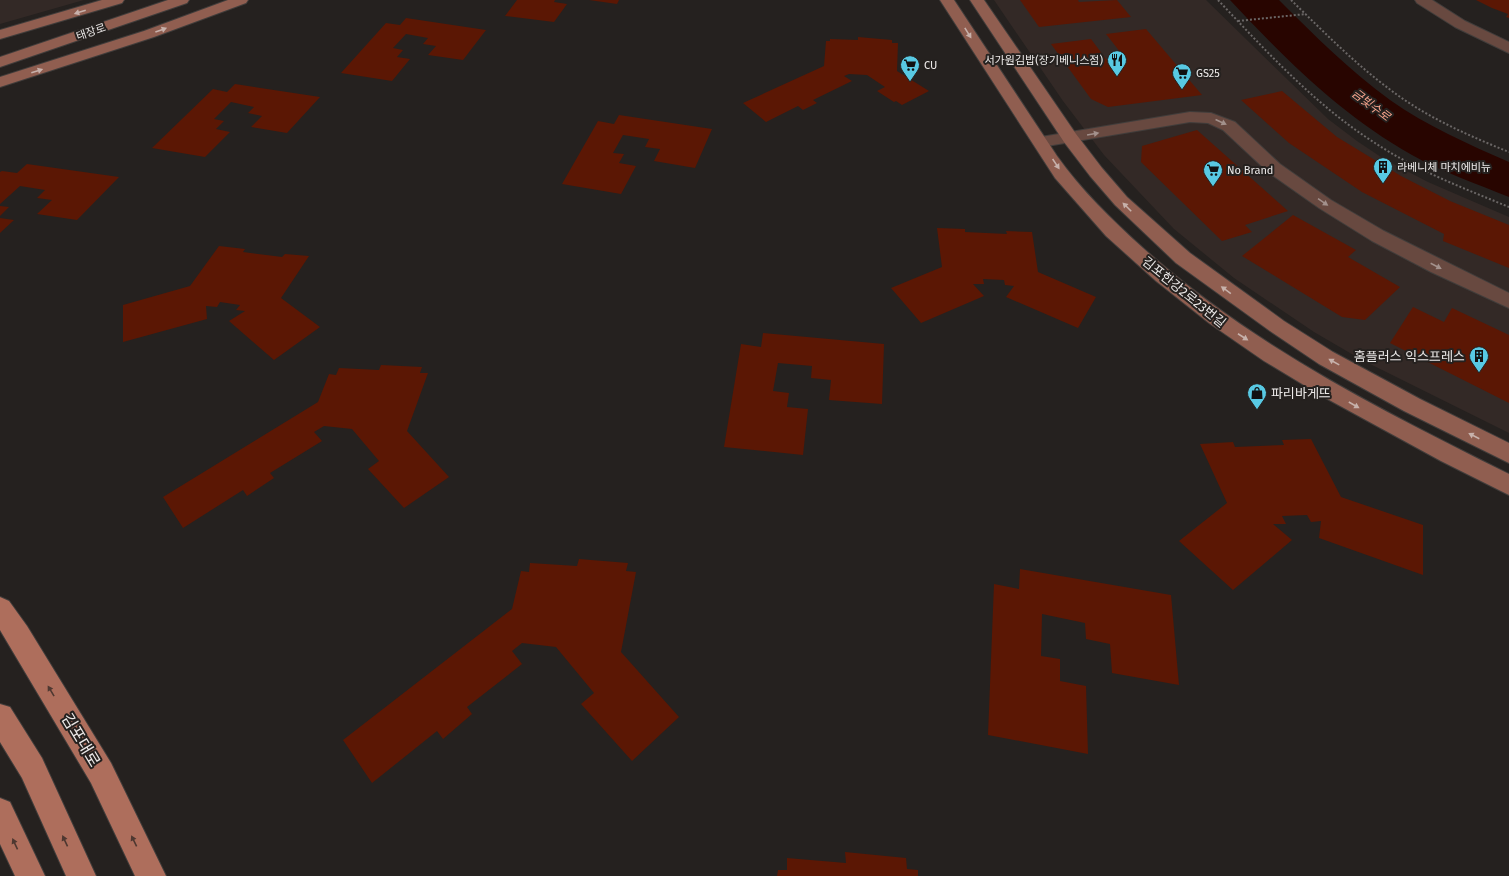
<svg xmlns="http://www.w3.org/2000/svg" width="1509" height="876" viewBox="0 0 1509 876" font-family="'Fira Sans','Noto Sans KR',sans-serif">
	<rect width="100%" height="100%" fill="#25211f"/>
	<g fill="#332926">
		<polygon points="0,0 84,0 0,24"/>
		<polygon points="994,0 1206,0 1328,119 1357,141 1384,159 1428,182 1509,217 1509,433 1362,360 1314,332 1234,278 1174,229 1104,155 1063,101"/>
	</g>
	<path fill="#280500" d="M1230,0h49c35,35 71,71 111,100 37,26 78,44 119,62v35c-32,-13 -67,-25 -97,-42 -70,-39 -128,-97 -182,-155z"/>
	<g fill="#5b1704">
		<polygon points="517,0 555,0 554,2 567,4 554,22 505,16"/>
		<polygon points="589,0 619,0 617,4"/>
		<polygon points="1020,0 1078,0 1079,2 1117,0 1131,17 1039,27"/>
		<polygon points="1476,0 1509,0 1509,18 1506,17 1508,14 1492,8"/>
		<polygon points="406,18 486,30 463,60 428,55 436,46 423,44 428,38 406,34 393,48 403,50 397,57 410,59 392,81 341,73 386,23 400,25"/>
		<polygon points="1146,29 1202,95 1108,107 1091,99 1051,44 1091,39 1106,59 1124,57 1106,34"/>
		<polygon points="858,37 892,40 892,43 898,43 897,71 929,91 902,105 896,101 894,102 877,91 885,87 867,75 849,74 844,76 852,81 813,100 817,103 803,110 798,106 766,122 743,103 824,66 826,41 830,41 830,39 858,40"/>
		<polygon points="235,84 320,97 287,133 251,127 262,116 248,113 254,107 231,102 214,119 224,121 216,129 230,132 205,157 152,148 213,89 227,92"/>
		<polygon points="1282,91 1337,137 1401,176 1450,201 1509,225 1509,268 1443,241 1444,234 1362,192 1289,143 1241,100"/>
		<polygon points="619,115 712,129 695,168 654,161 660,149 645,147 649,139 623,135 613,153 624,154 619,163 636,166 621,194 562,184 598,121 614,124"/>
		<polygon points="1197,130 1288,211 1245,225 1252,232 1222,241 1141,162 1142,146"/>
		<polygon points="27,164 119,177 77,220 37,214 52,200 37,198 45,190 20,186 0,204 0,172 2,171 17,173"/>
		<polygon points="0,206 9,207 0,216"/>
		<polygon points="1293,215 1356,250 1348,257 1400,287 1365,320 1342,317 1242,256"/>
		<polygon points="0,218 14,220 0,233"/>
		<polygon points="937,228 965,229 965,232 1007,234 1006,231 1032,232 1038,272 1096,297 1078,328 1006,297 1014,286 1005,285 1004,280 983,279 984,284 973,284 984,296 921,323 891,288 942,267"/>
		<polygon points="219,246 245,249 243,252 282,257 285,254 309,256 281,298 320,327 274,360 229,321 245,311 236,310 240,305 220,302 217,307 206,306 207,319 123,342 123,305 190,286"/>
		<polygon points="1413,307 1444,322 1452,308 1509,335 1509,403 1390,343"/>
		<polygon points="763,333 884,344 882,404 829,400 831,380 811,378 812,366 778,363 773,391 789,393 787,407 808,409 803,455 724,447 741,344 761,347"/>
		<polygon points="381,365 422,367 420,373 428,373 407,431 449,477 404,508 368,469 379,461 352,429 324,426 314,432 322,441 270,473 274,478 247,496 243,490 183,528 163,497 318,402 329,374 336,375 339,368 379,370"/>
		<polygon points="1311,439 1341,497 1423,525 1423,575 1319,538 1321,521 1311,522 1307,515 1282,516 1286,524 1273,524 1292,540 1233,590 1179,541 1227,503 1200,444 1233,442 1235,447 1284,445 1282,440"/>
		<polygon points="579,559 628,563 626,571 636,572 621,652 679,717 632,761 581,704 594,693 556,647 522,643 512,651 522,664 467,707 472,714 443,739 437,731 372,783 343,740 512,609 521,571 529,572 530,563 577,566"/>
		<polygon points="1020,569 1171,595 1179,685 1112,673 1110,644 1086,639 1085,623 1042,614 1041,656 1060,659 1060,681 1086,686 1088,754 988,735 994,584 1019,589"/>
		<polygon points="845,852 906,858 907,869 918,870 918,876 777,876 778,870 787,870 787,858 846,863"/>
	</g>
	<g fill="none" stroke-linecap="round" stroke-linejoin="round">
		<g stroke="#413d3b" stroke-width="2">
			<g id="street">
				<polygon points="1415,0 1432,0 1465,21 1509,42 1509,53 1455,27 1417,3"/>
				<polygon points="1190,112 1211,113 1235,122 1280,164 1331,200 1384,231 1509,293 1509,308 1431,272 1372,241 1319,208 1268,172 1223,130 1208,123 1190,122 1041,147 1035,146 1033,142 1035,138 1041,137"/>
			</g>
		</g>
		<g stroke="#413d3b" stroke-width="2">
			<g id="secondary">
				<polygon points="102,0 124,0 122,3 0,39 0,30"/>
				<polygon points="168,0 189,0 187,3 0,67 0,57"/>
				<polygon points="228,0 248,0 246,3 154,37 0,87 0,77 144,31"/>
				<path d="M940,0h14l103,156c24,34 55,64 86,92 108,97 238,162 366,226v21l-68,-34 -119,-65 -58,-35 -55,-38 -53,-42 -50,-45 -51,-58z"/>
				<polygon points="970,0 984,0 1076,134 1102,168 1127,197 1190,253 1284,321 1333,352 1420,399 1509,443 1509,463 1404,411 1319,364 1270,331 1176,263 1115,205 1090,176 1064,142"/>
			</g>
		</g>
		<g stroke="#413d3b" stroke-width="2">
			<g id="primary">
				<polygon points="0,597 9,601 27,626 111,763 166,876 135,876 91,783 0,630"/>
				<polygon points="0,704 10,707 42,758 96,876 66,876 22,778 0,742"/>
				<polygon points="0,798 10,802 45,876 15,876 0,844"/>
			</g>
		</g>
		<g stroke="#6b6766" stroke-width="2" stroke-dasharray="2 2" stroke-linecap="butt">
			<path d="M1218,0c48,51 97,105 157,143 41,27 88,45 134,64"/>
			<path d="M1291,0c31,30 62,62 97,88 36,28 79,47 121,64"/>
			<polyline points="1238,21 1306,14"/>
		</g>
		<use href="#street" fill="#684940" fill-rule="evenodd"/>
		<use href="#secondary" fill="#905e50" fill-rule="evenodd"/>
		<use href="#primary" fill="#ae6e5c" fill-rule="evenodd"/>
	</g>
	<defs><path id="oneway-solid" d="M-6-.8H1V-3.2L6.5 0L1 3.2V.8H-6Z"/></defs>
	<g fill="#c7b1ab">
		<use href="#oneway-solid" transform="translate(80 12) rotate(163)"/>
		<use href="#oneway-solid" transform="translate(161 30) rotate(-20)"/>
		<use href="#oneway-solid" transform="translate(968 33) rotate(58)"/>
		<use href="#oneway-solid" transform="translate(37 71) rotate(-18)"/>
		<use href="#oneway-solid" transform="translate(1056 164) rotate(56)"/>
		<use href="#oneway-solid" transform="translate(1127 207) rotate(-135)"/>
		<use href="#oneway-solid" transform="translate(1226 290) rotate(-144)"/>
		<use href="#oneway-solid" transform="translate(1243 337) rotate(33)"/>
		<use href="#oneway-solid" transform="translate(1334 362) rotate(-151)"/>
		<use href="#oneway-solid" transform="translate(1354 405) rotate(30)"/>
		<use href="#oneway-solid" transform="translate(1474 436) rotate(-153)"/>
	</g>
	<g fill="#a3918c">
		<use href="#oneway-solid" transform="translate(1221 122) rotate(25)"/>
		<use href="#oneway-solid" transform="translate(1093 134) rotate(-10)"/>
		<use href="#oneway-solid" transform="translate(1323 202) rotate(34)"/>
		<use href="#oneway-solid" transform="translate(1436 266) rotate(27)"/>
	</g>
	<g fill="#4e3831">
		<use href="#oneway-solid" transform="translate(51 691) rotate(-121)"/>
		<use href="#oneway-solid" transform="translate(65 841) rotate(-115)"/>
		<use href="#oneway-solid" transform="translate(134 841) rotate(-116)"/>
		<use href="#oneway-solid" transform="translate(15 844) rotate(-115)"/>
	</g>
	<defs>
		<g id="restaurant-pin" transform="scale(1)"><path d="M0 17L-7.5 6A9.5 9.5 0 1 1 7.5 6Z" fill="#58c9e3" stroke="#25211f"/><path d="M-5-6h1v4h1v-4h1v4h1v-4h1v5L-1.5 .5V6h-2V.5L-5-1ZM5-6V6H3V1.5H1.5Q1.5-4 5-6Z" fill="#111"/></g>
		<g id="supermarket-pin" transform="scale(1)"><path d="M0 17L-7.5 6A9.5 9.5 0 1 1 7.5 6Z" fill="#58c9e3" stroke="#25211f"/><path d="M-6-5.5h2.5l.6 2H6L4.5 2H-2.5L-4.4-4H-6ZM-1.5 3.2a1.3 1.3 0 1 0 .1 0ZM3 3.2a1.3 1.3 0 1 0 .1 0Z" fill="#111"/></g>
		<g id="building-pin" transform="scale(1)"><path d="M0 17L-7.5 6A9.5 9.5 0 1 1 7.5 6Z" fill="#58c9e3" stroke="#25211f"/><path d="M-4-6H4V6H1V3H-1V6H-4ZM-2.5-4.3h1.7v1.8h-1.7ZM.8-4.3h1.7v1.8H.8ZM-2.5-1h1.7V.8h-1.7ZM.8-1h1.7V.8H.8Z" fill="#111"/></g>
		<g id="shop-pin" transform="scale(1)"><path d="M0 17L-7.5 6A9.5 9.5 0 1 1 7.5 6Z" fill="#58c9e3" stroke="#25211f"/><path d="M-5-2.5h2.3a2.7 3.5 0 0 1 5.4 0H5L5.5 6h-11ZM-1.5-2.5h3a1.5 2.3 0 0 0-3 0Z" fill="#111"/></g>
	</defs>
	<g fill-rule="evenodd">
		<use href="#restaurant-pin" x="1117" y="60"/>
		<use href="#supermarket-pin" x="910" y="65"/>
		<use href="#supermarket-pin" x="1182" y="73"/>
		<use href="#building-pin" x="1383" y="167"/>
		<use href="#supermarket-pin" x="1213" y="170"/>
		<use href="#building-pin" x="1479" y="356"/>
		<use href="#shop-pin" x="1257" y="393"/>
	</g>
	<g text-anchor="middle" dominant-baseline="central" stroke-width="4" stroke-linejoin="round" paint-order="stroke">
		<g font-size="11" fill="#ece9e8" stroke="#25211f">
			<text transform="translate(91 32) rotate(-19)">태장로</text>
		</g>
		<g font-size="11" fill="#ece9e8" stroke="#25211f" text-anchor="start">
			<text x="1103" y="60" text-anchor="end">서가원김밥(장기베니스점)</text>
			<text x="924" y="65">CU</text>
			<text x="1196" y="73">GS25</text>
			<text x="1397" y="167">라베니체 마치에비뉴</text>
			<text x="1227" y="170">No Brand</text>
		</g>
		<g font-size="12" font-style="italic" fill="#fba68f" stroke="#25211f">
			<text transform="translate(1371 105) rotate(37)">금빛수로</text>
		</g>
		<g font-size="13" fill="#ece9e8" stroke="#25211f">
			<text transform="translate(1184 292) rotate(39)">김포한강2로23번길</text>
		</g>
		<g font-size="13" fill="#ece9e8" stroke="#25211f" text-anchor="end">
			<text x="1465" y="356">홈플러스 익스프레스</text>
			<text x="1271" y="393" text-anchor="start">파리바게뜨</text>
		</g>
		<g font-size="16" fill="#ece9e8" stroke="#25211f">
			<text transform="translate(81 740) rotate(59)">김포대로</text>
		</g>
	</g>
</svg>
